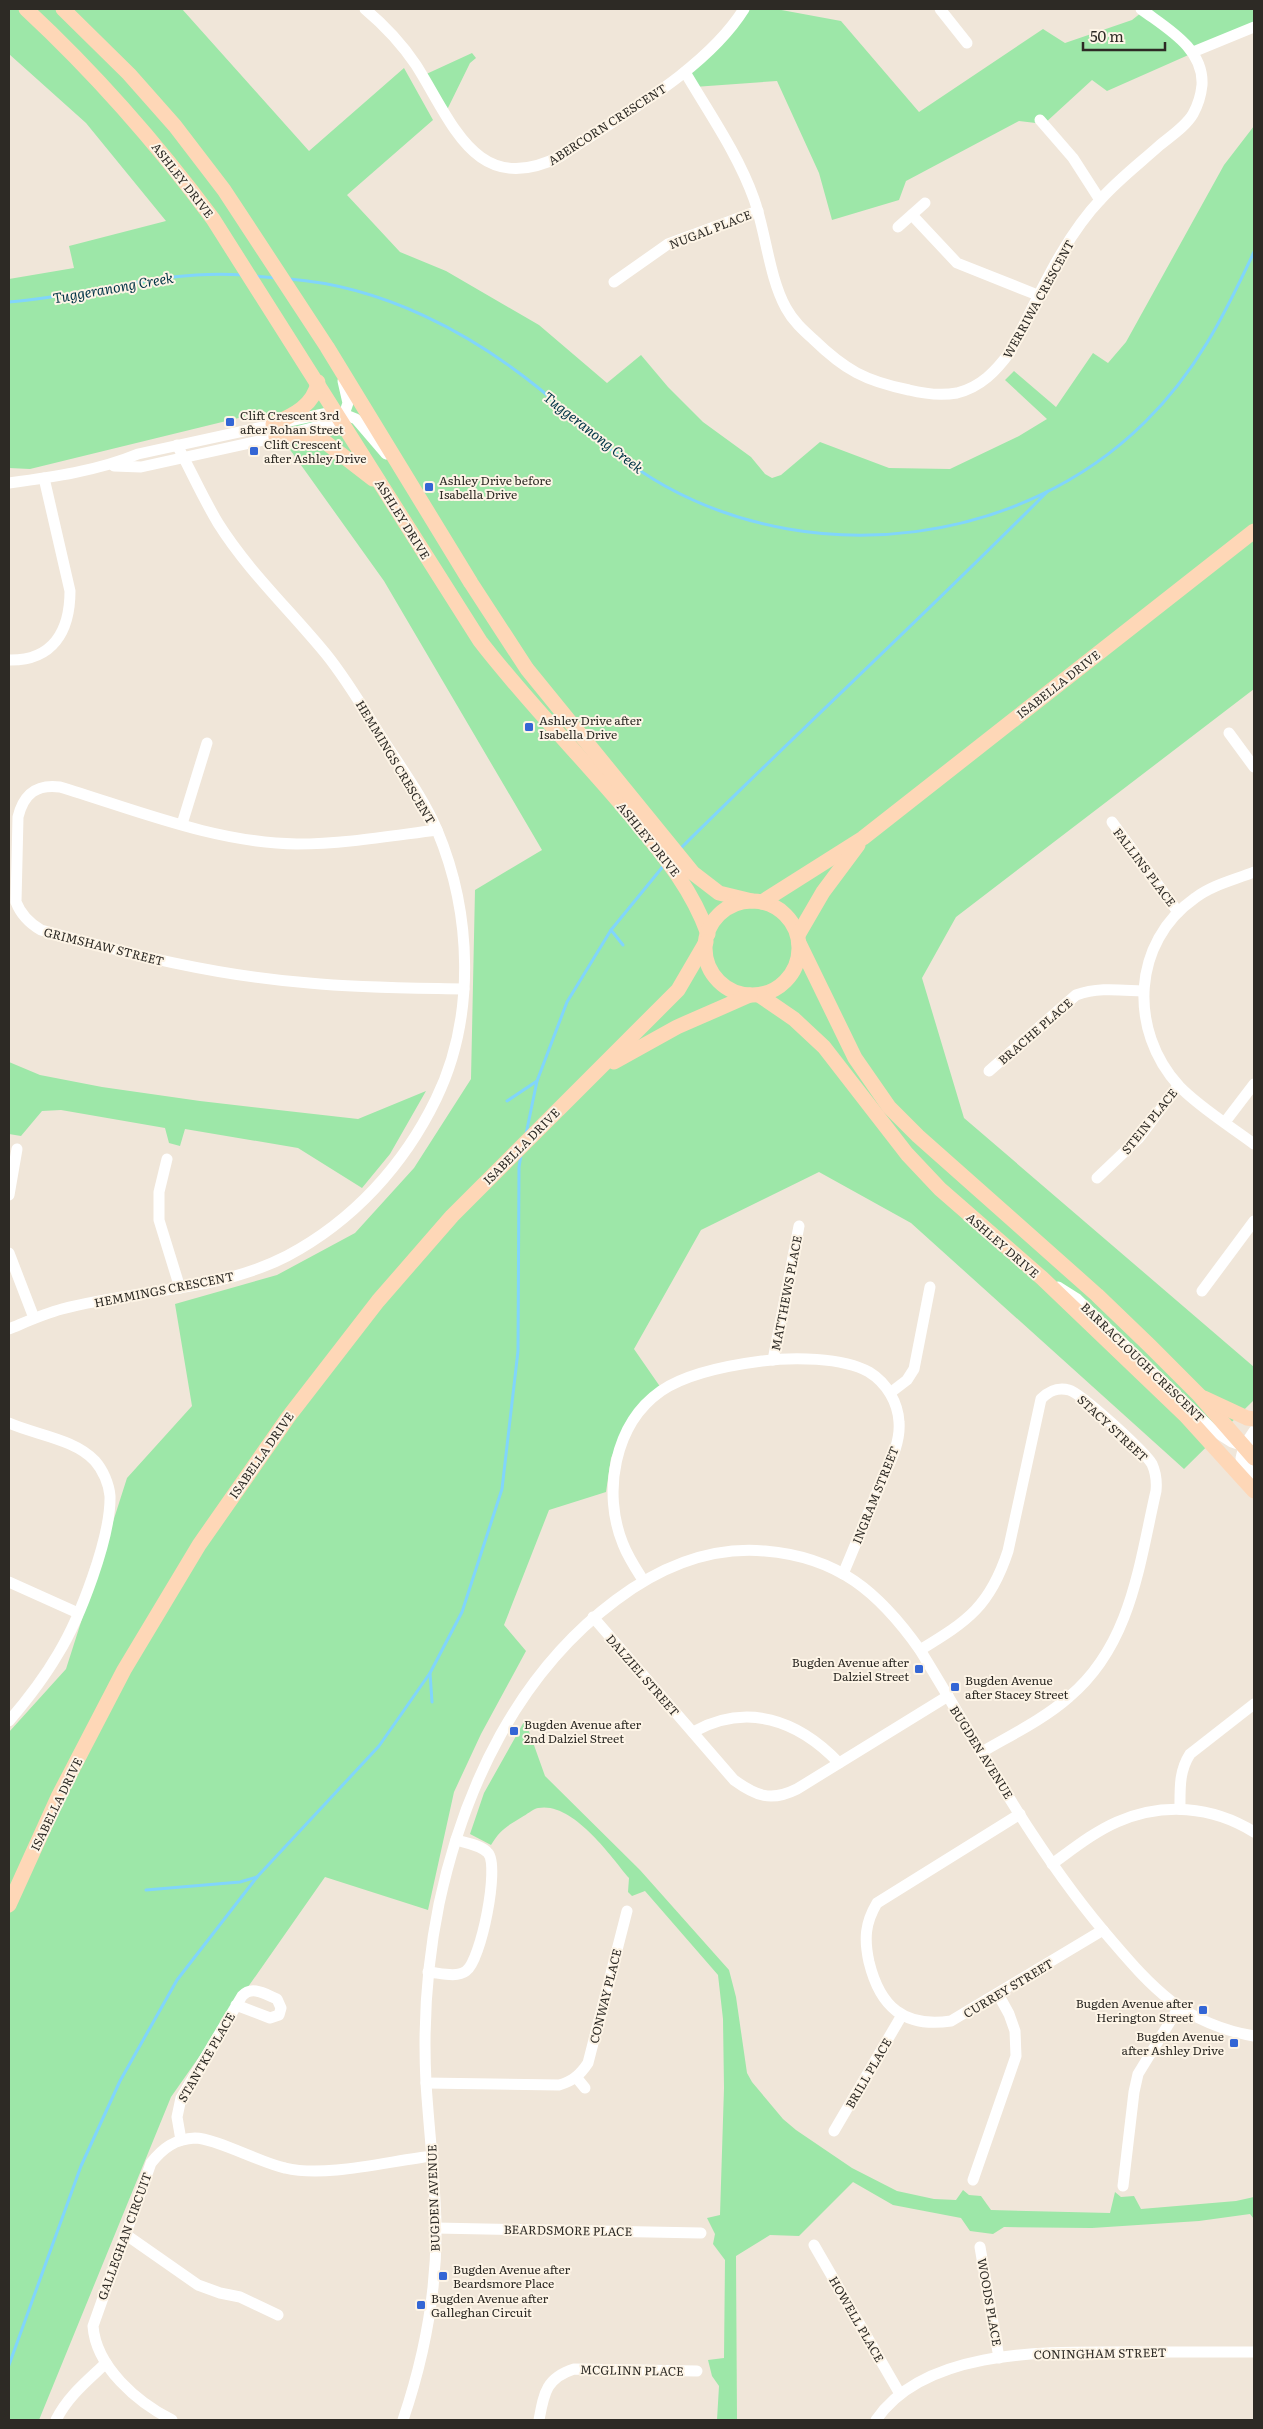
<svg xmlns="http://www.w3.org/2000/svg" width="1263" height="2429" viewBox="0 0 1263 2429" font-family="Literata,serif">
	<rect width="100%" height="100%" fill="#f0e6d9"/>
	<g fill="#9de7a8">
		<polygon points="9,9 182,9 309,151 404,68 433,120 347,195 400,252 446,271 539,325 607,383 641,355 668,387 703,422 751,457 765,474 772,478 781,475 820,442 889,468 950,469 1019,436 1047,419 1005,380 1014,371 1056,407 1093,353 1108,363 1126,342 1224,165 1254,126 1254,689 956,917 922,978 964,1118 1254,1367 1254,1400 1184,1469 911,1223 819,1172 701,1230 634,1349 661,1388 622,1433 611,1458 606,1492 549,1510 504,1625 526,1651 481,1734 454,1792 428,1910 325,1877 171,2097 39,2420 9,2420 9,1732 66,1669 127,1478 192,1406 175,1304 277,1275 355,1233 414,1168 471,1079 475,890 542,850 384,581 263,412 30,469 9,468 9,279 74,268 69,246 166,221 86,123 9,54"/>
		<polygon points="743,9 776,9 841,21 919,112 1043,29 1065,43 1132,20 1146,9 1254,9 1254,26 1107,91 1092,80 1044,124 1019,121 906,181 899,200 832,220 819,173 777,81 694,87 685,72"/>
		<polygon points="472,53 476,58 470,63 445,114 422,76"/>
		<polygon points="9,1062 40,1075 102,1087 200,1101 358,1119 426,1091 390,1154 362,1188 298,1148 185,1129 180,1146 169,1143 165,1128 61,1110 42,1111 21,1136 9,1134"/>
		<path d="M525,1720l20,56 95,94 89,100 7,27 11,76 5,9 31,37 13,11 56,38 45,23 37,8 22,1 7,-10 6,5 12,1 10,14 119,3 5,-21 6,5 13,-1 7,13 95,-8 18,-4v22l-4,-5 -51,7 -107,7 -88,-1 -11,7 -23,-3 -9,-13 -68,-13 -40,-23 -54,54 -29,-1 -34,21 1,164h-20l2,-34 -7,-10 -4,-16 16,-2 1,-98 -12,-16 2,-10 -8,-16 13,-3 4,-127 -1,-69 -5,-44 -73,-84 -13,5 -4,-4 1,-14c-19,-23 -57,-77 -91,-70 -5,1 -12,7 -16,9 -15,9 -22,13 -31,28l-21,-11 14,-41z"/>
	</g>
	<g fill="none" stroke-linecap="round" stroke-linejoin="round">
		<g stroke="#81d5fb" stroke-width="3">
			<polyline points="254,276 276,278"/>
			<path d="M289,279c93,7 181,53 252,111 40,34 77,70 124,96 152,84 356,59 480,-64 51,-50 79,-106 109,-170"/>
			<path d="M9,302c79,-6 154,-33 234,-27"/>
			<path d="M680,849c121,-120 247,-236 367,-357"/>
			<polyline points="611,930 623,945"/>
			<polyline points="507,1101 537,1081"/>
			<polyline points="526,1134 537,1081 567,1002 611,930 665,864"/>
			<polyline points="430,1673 432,1702"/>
			<polyline points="146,1890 240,1882 257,1877"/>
			<polyline points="9,2365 81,2166 120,2081 177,1980 257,1877 379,1746 430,1673 462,1612 502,1489 518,1351 519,1167 521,1155"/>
		</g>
		<g stroke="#fff" stroke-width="11">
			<path d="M365,9c19,16 37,35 51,56 37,58 60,134 145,91 59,-40 145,-86 183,-147"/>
			<polyline points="940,9 967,43"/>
			<polyline points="1193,52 1254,27"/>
			<path d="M685,72c24,41 53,82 69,127 12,34 15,78 32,109 7,13 17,22 27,31 32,31 52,42 96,51 16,4 31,6 48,3 24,-6 39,-22 53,-41 27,-51 51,-111 91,-153 18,-20 39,-36 59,-54 11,-9 26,-19 33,-31 5,-9 8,-19 9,-29 2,-37 -36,-57 -61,-76"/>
			<polyline points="1040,120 1073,158 1100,200"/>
			<polyline points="912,215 957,263 1040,296"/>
			<polyline points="898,227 925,203"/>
			<polyline points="614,282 668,244 758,211"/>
			<polyline points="300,431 342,420 348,403 343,381"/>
			<polyline points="114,466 141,467 282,436"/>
			<path d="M9,483c44,-6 88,-12 129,-29l198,-43 20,8 30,35"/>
			<path d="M9,660c44,1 61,-29 61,-69l-26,-113"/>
			<polyline points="1229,733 1254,767"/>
			<polyline points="1112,822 1178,912"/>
			<polyline points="182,824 207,743"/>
			<path d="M437,830c-47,6 -93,14 -140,14 -81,-1 -161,-34 -237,-57 -23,-3 -36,6 -42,30l-2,85c5,13 13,21 25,28 88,24 176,46 268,53 51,5 103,5 155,6"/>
			<path d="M1254,872c-20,8 -42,13 -59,26 -63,44 -67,132 -16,188 20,21 51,40 75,58"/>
			<path d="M989,1071l87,-76c22,-8 43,-5 66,-4"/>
			<polyline points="1225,1122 1254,1084"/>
			<polyline points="167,1159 159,1192 159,1220 180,1288"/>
			<polyline points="1097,1178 1139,1138 1178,1086"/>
			<polyline points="9,1195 17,1149"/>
			<polyline points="9,1253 34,1318"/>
			<polyline points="1058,1287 1077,1299 1213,1430 1232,1442 1244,1446 1254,1440"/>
			<polyline points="1202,1291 1254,1221"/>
			<path d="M9,1329c17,-7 34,-15 53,-20 75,-20 155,-17 225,-53 66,-35 117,-91 149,-157 40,-82 36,-186 1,-269 -14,-33 -36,-62 -55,-92 -18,-29 -35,-58 -56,-84 -35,-43 -78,-83 -108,-131 -15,-25 -27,-52 -41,-78"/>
			<polyline points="773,1360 799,1226"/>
			<polyline points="890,1393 907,1380 914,1369 930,1287"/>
			<path d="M9,1423c27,12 66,16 86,38 8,9 14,23 15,35 1,41 -30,122 -52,158 -14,24 -31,46 -49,67"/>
			<polyline points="1254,1431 1244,1446 1241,1458 1254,1477"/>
			<path d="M643,1580c-7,-11 -15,-23 -20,-36 -21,-51 -9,-120 38,-153 26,-18 70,-26 101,-30 30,-4 80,-4 107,11 18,11 29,31 30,50 2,24 -13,47 -21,68 -12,28 -23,56 -35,84"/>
			<polyline points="9,1582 78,1613"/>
			<path d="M593,1617l141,163c22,16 37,22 63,9l151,-93"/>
			<path d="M920,1650c48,-29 70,-44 88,-99l33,-152c8,-8 16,-12 28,-9 12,3 76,62 83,74 4,9 5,17 4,27 -17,74 -25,154 -87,206 -25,22 -58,38 -87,55"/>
			<path d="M693,1732c54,-30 105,-12 146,31"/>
			<path d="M1180,1809c0,-21 -1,-38 10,-55l64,-50"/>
			<path d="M1020,1814l-143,89c-12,20 -13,36 -8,59 11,45 35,66 82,59l152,-91"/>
			<path d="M1052,1864c21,-15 42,-32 65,-42 46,-20 95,-16 137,10"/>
			<path d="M428,1972c12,1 29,6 38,-1 15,-10 34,-105 22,-118 -7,-8 -22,-10 -32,-13"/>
			<polyline points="576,2077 585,2088"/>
			<path d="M426,2083l133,2c14,-4 21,-10 29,-22l39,-152"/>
			<polyline points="834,2131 902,2015"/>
			<path d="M181,2140l-4,-23 4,-19 61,-102c10,-11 23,-2 35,3l4,9 -2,7 -9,3 -34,-13"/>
			<polyline points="973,2180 1016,2056 1015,2031 1009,2014 998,1994"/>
			<polyline points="1123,2186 1134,2092 1138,2074 1179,2007"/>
			<polyline points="436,2228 701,2233"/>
			<polyline points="125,2234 198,2285 220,2293 240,2297 278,2315"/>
			<polyline points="814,2245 900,2394"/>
			<polyline points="980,2247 999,2358"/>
			<path d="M56,2420c12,-24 31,-39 50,-57"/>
			<path d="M172,2420c-35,-18 -76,-53 -79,-94l58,-163c12,-15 24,-24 44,-25 20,0 66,25 90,30 41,10 104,-7 147,-12"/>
			<path d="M403,2420c21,-62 34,-128 33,-195 -1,-47 -7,-94 -10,-142 -3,-59 1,-120 13,-179 25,-117 79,-231 177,-304 44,-33 93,-54 149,-49 73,6 114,41 155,99 61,99 116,204 193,292 18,21 36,42 58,59 24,18 54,30 83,35"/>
			<path d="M539,2420c5,-27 7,-42 35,-51l123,2"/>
			<path d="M876,2420c50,-73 174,-68 253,-68 42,0 84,0 125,0"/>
		</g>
		<g stroke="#fed7b7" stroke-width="15">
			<path d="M26,9c71,66 129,132 187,210l267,422c47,61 102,116 152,176 31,38 59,70 76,117"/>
			<polyline points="63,9 129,74 175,126 224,190 327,347 471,583 527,669 693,873 719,893 752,901"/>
			<path d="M273,424c21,-9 41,-19 45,-42"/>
			<polyline points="276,437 312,435 320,438 373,479"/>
			<circle cx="752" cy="948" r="47"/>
			<polyline points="762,902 863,838 1254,531"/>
			<polyline points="798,935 823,892 858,845"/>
			<polyline points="799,943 855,1058 889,1107 918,1136 1097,1295 1150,1346 1199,1395 1254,1458"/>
			<polyline points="759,995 794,1019 824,1047 907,1154 940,1189 1042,1278 1185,1415 1254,1491"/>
			<polyline points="614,1062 677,1027 750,995"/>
			<polyline points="1204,1398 1247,1418 1254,1419"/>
			<polyline points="9,1905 58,1797 124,1670 199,1545 289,1416 378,1301 452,1216 678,990 706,942"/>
		</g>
	</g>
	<g fill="#3466d5" stroke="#fdf4e6" stroke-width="2">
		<rect x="225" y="417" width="10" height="10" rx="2.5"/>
		<rect x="249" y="446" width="10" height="10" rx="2.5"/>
		<rect x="424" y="482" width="10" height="10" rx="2.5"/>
		<rect x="524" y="722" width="10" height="10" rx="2.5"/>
		<rect x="914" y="1664" width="10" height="10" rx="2.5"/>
		<rect x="950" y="1682" width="10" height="10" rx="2.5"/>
		<rect x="509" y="1726" width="10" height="10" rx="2.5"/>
		<rect x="1198" y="2005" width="10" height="10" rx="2.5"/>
		<rect x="1229" y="2038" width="10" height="10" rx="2.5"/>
		<rect x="438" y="2271" width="10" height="10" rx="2.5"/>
		<rect x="416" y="2300" width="10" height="10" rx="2.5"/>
	</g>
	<g text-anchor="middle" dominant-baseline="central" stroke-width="4" stroke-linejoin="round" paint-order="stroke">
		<g font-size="12" fill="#2d2a25" stroke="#fdf4e6">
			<text transform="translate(607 124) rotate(-33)">ABERCORN CRESCENT</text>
			<text transform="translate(183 180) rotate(52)">ASHLEY DRIVE</text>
			<text transform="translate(710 229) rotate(-21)">NUGAL PLACE</text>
			<text transform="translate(1038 299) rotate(-61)">WERRIWA CRESCENT</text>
			<text transform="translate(403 519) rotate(58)">ASHLEY DRIVE</text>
			<text transform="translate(1058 684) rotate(-38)">ISABELLA DRIVE</text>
			<text transform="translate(396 762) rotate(59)">HEMMINGS CRESCENT</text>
			<text transform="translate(649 839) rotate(51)">ASHLEY DRIVE</text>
			<text transform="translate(1145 867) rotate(53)">FALLINS PLACE</text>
			<text transform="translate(104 946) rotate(14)">GRIMSHAW STREET</text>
			<text transform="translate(1035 1031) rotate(-41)">BRACHE PLACE</text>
			<text transform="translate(1149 1121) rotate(-51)">STEIN PLACE</text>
			<text transform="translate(521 1146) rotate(-45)">ISABELLA DRIVE</text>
			<text transform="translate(1003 1245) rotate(41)">ASHLEY DRIVE</text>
			<text transform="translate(164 1289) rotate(-11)">HEMMINGS CRESCENT</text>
			<text transform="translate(786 1293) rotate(-79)">MATTHEWS PLACE</text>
			<text transform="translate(1143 1362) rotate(44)">BARRACLOUGH CRESCENT</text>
			<text transform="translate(1113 1428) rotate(43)">STACY STREET</text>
			<text transform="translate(261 1455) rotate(-55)">ISABELLA DRIVE</text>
			<text transform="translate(875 1495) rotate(-68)">INGRAM STREET</text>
			<text transform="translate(643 1675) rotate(49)">DALZIEL STREET</text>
			<text transform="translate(982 1752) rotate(58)">BUGDEN AVENUE</text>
			<text transform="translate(56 1804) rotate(-64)">ISABELLA DRIVE</text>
			<text transform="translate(1008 1988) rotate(-31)">CURREY STREET</text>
			<text transform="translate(605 1996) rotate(-76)">CONWAY PLACE</text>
			<text transform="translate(206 2057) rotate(-60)">STANTKE PLACE</text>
			<text transform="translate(868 2073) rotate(-60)">BRILL PLACE</text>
			<text transform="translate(433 2198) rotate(-92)">BUGDEN AVENUE</text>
			<text transform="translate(568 2230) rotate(1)">BEARDSMORE PLACE</text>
			<text transform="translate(124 2236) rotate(-70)">GALLEGHAN CIRCUIT</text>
			<text transform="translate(990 2302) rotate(80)">WOODS PLACE</text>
			<text transform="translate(857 2319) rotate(60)">HOWELL PLACE</text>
			<text transform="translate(1100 2353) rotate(-1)">CONINGHAM STREET</text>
			<text transform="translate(632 2370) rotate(1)">MCGLINN PLACE</text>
		</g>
		<g font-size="12" fill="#2d2a25" stroke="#fdf4e6" text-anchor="start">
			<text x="240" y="415">Clift Crescent 3rd<tspan x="240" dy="14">after Rohan Street</tspan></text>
			<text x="264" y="444">Clift Crescent<tspan x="264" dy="14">after Ashley Drive</tspan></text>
			<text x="439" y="480">Ashley Drive before<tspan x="439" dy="14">Isabella Drive</tspan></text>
			<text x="539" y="720">Ashley Drive after<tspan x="539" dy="14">Isabella Drive</tspan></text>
			<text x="909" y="1662" text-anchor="end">Bugden Avenue after<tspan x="909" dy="14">Dalziel Street</tspan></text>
			<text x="965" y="1680">Bugden Avenue<tspan x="965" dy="14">after Stacey Street</tspan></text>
			<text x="524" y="1724">Bugden Avenue after<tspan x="524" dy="14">2nd Dalziel Street</tspan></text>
			<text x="1193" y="2003" text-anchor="end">Bugden Avenue after<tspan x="1193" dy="14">Herington Street</tspan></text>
			<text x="1224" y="2036" text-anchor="end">Bugden Avenue<tspan x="1224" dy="14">after Ashley Drive</tspan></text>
			<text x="453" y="2269">Bugden Avenue after<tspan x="453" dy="14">Beardsmore Place</tspan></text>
			<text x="431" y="2298">Bugden Avenue after<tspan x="431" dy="14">Galleghan Circuit</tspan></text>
		</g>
		<g font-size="14" font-style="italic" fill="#003447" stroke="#fdf4e6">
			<text transform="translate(113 287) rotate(-10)">Tuggeranong Creek</text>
			<text transform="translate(594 432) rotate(38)">Tuggeranong Creek</text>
		</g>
	</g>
	<rect width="1263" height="2429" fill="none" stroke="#2d2a25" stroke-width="20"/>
	<path d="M1083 42v8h82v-8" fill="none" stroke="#2d2a25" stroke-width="2.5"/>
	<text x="1090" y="42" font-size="15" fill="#2d2a25" stroke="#fdf4e6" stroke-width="4" paint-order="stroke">50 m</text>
</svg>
